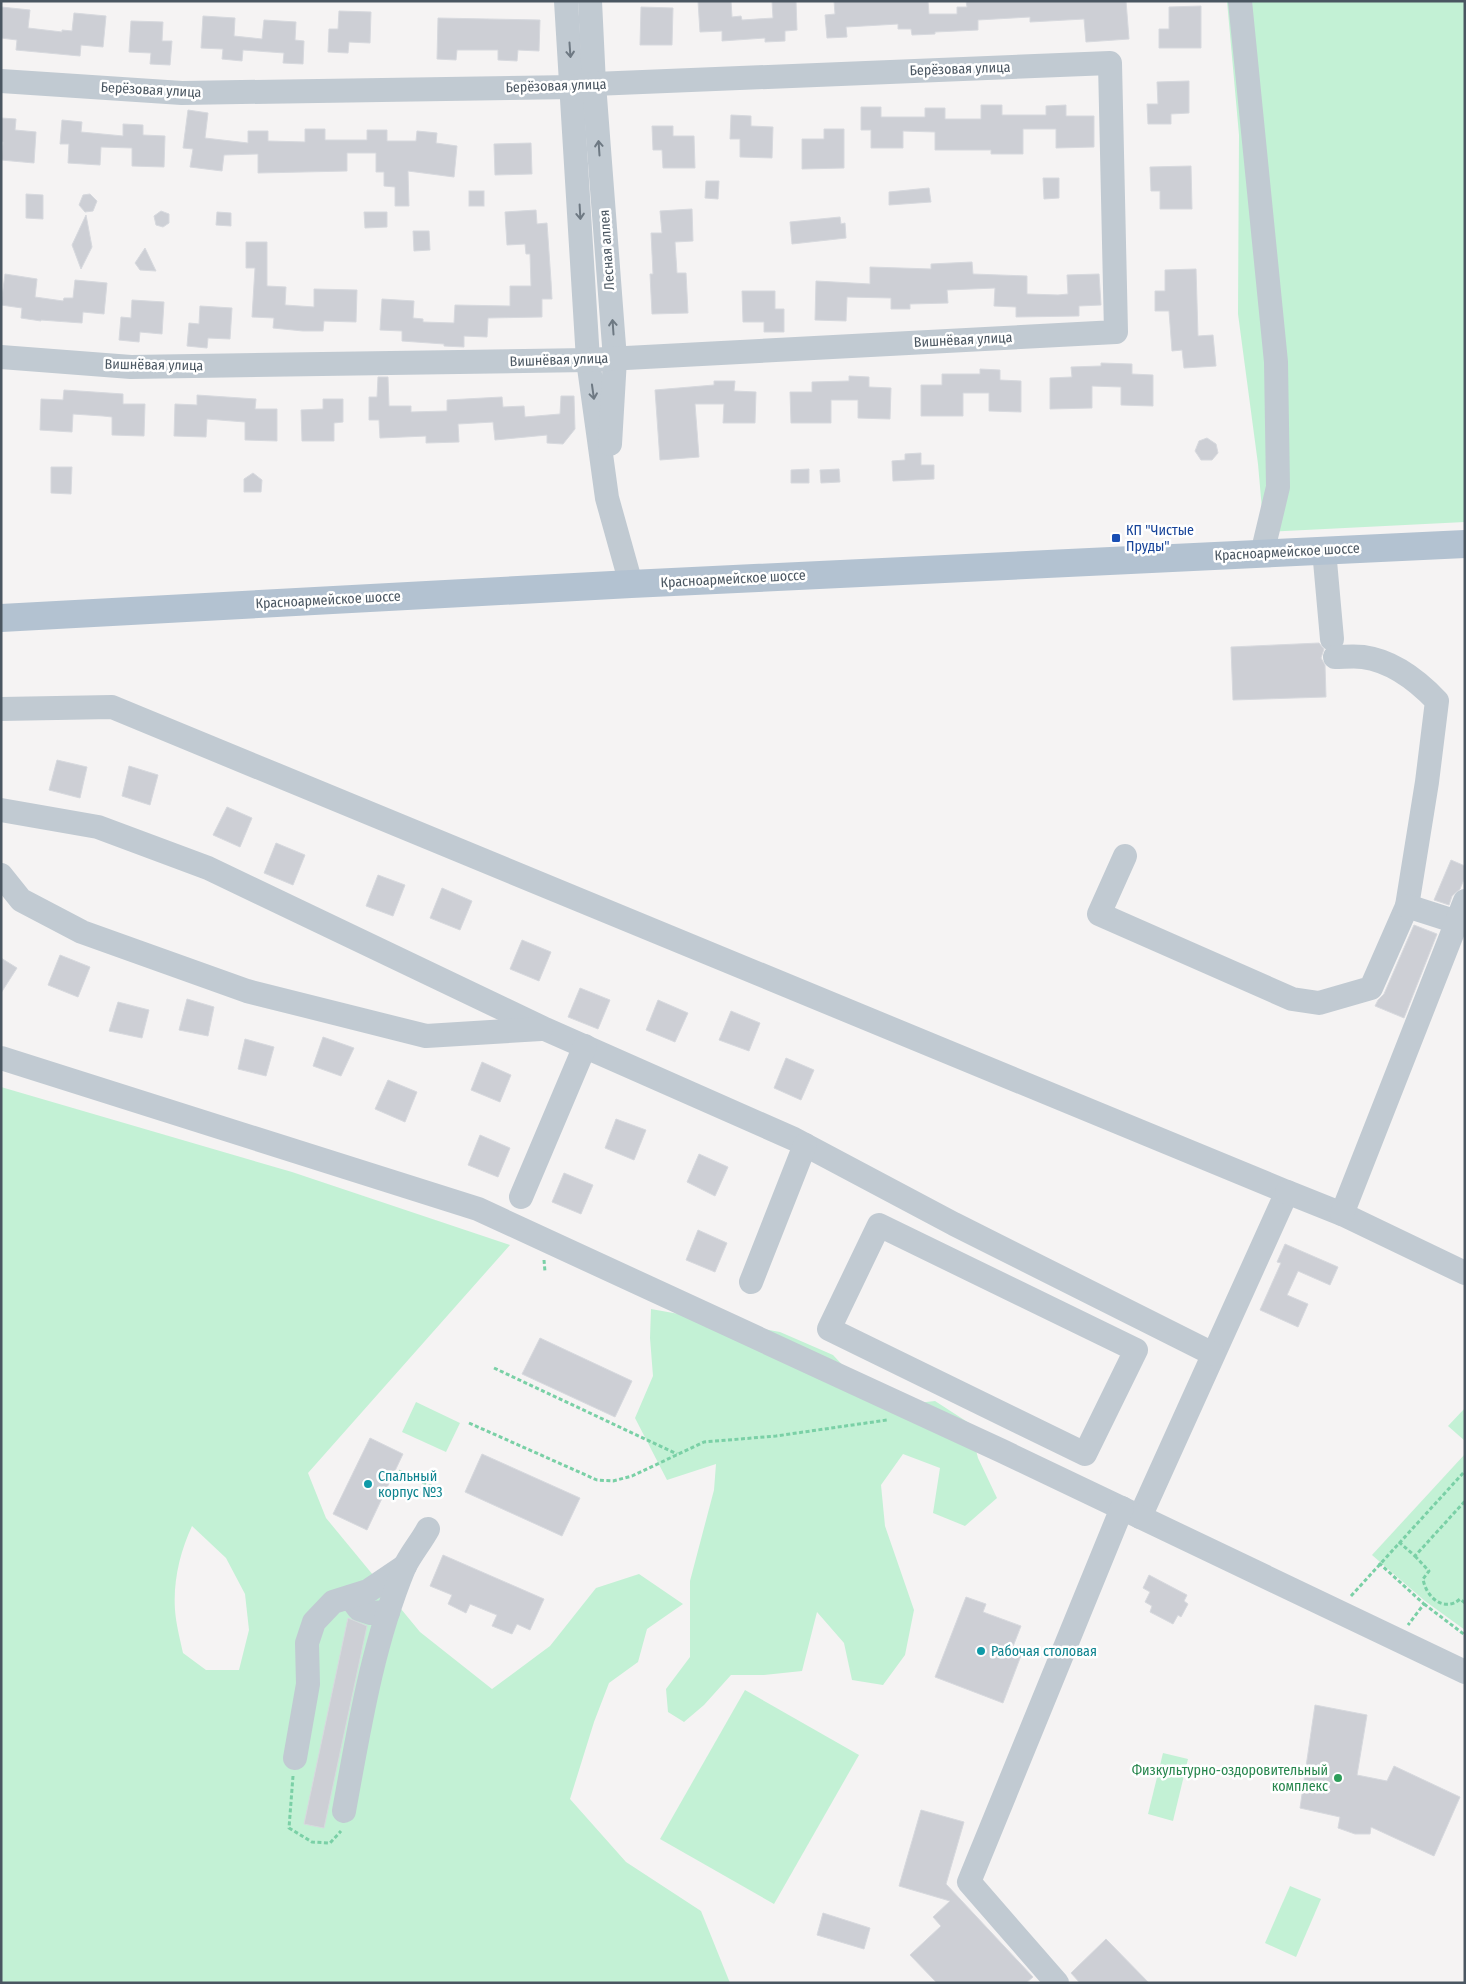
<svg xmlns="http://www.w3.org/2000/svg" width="1466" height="1984" viewBox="0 0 1466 1984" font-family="'Fira Sans Condensed',sans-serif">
	<rect width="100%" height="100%" fill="#f5f3f3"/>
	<g fill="#c3f1d5" fill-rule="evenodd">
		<polygon points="1227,1 1465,1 1465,522 1264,532 1258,464 1238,314 1239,135"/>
		<path d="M1,1087l291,85 218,73 -202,228 18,45 94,114 72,57 58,-43 46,-58 43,-14 44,30 -36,25 -9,33 -29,21 -15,39 -24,77 56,63 75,49 29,72h-729zM192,1526l34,32 19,36 4,36 -10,40h-33l-23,-17c-3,-14 -7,-29 -8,-43 -2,-29 5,-58 17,-84z"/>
		<polygon points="651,1309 780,1332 833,1355 882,1407 935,1401 969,1423 978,1458 997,1498 965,1526 933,1513 940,1468 903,1454 881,1485 885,1526 914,1610 905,1655 883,1685 852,1680 844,1643 817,1612 802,1671 764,1675 731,1675 704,1705 684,1722 668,1712 666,1689 690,1657 690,1581 714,1490 716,1464 667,1480 635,1418 653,1376 650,1338"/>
		<polygon points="416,1402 460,1423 446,1452 402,1432"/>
		<polygon points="1465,1408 1465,1441 1448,1426"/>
		<polygon points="1465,1454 1465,1630 1425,1601 1372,1555"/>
		<polygon points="745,1690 859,1755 774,1904 660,1839"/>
		<polygon points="1163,1753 1188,1759 1173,1821 1148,1814"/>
		<polygon points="1290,1886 1321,1899 1296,1957 1265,1943"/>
	</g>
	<g fill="#cdcfd5" stroke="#d7d9de">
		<polygon points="698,1 731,1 732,17 741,16 742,20 773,18 772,1 796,1 797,30 785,31 785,41 765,42 765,38 722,41 722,31 700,32"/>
		<polygon points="834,1 928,1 929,14 957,14 957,7 967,7 966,1 1126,1 1129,39 1086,42 1084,19 1030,22 1030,17 978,20 978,30 935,32 935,34 912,35 911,29 898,29 898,24 846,27 847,37 827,38 825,15 835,14"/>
		<polygon points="1201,6 1201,48 1159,48 1159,29 1169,29 1169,7"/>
		<polygon points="1,7 30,10 28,28 62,32 62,30 72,31 74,13 106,16 103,47 81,45 80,56 16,50 17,40 1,38"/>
		<polygon points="641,7 673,8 672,45 640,45"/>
		<polygon points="339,11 371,12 370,43 349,42 348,53 328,52 329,29 338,29"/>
		<polygon points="203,16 235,18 234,36 262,39 264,20 296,22 295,40 304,41 303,64 283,63 284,53 243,50 242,61 222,59 223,49 201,48"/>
		<polygon points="438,18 540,20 539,51 518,50 517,61 498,60 498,50 457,50 456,60 437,59"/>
		<polygon points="131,21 163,22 162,41 172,41 170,65 150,64 151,53 129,52"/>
		<polygon points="1189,81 1189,113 1171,114 1171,124 1148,124 1147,104 1158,104 1157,82"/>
		<polygon points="981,105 1002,105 1002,115 1046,115 1046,106 1066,105 1066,116 1094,116 1094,147 1056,148 1056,129 1023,129 1023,154 991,154 991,150 935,150 935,132 903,131 903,148 871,148 871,130 861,130 861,107 881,107 881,117 925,117 925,108 945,108 945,119 981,119"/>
		<polygon points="188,110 208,113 205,138 248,143 248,131 268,131 268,141 305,142 305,129 325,129 325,140 367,140 367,130 387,130 387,141 416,141 417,131 437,133 436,143 457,146 454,177 408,171 409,206 395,206 395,187 384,186 384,172 376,172 376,153 347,153 347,171 258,173 258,154 224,155 222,171 190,167 193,149 183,148"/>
		<polygon points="731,115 751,116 751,126 773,127 772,158 740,157 740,139 730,139"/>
		<polygon points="1,118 16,119 15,130 36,132 34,163 1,160 3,142 1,142"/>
		<polygon points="62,120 82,122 81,132 123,136 123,124 143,125 143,135 165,136 164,167 132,166 132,148 101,147 100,165 68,163 69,144 60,144"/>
		<polygon points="652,126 673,126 673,136 694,136 695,168 663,168 662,150 653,150"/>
		<polygon points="824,129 844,129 844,168 802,169 802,139 824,139"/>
		<polygon points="531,143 532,174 495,175 494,144"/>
		<polygon points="1191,166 1192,209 1160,209 1160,191 1151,191 1150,167"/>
		<polygon points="1043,178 1059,178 1059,198 1044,199"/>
		<polygon points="706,181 719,181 718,199 705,198"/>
		<polygon points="929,188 931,202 889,205 889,192"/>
		<rect x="469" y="191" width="15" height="15"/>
		<polygon points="26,194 43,195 43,219 26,218"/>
		<polygon points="90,194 97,201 93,211 85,212 79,205 83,195"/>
		<polygon points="692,209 693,241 675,242 677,273 686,273 688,313 652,314 650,274 653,274 651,233 662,233 660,211"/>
		<polygon points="536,210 537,224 547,223 551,281 552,299 542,299 542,317 488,318 487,337 464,336 464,347 444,346 444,344 402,341 402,331 380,330 382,299 414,301 413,318 423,319 423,322 454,323 455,305 510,306 510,286 531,286 530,254 526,254 525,244 507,245 505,212"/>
		<polygon points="161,211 169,214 169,223 163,227 156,225 154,216"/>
		<polygon points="217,212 231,213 231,226 216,225"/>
		<polygon points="364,212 387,212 387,227 365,228"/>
		<polygon points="86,215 92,247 81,269 72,245"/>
		<polygon points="840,217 841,224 845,223 846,238 792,244 790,222"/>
		<polygon points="413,231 429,231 430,250 414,251"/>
		<polygon points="246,242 267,242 267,286 286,287 285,305 314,307 314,289 357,290 356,322 324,321 323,331 303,331 273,328 274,318 252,317 255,268 246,268"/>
		<polygon points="145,248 156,271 140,270 135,263"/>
		<polygon points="972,262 973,274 1027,276 1027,294 1058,295 1068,294 1067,275 1099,274 1101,305 1079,306 1079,316 1016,317 1016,307 994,306 995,288 947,290 948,303 910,304 910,309 891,309 891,298 847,297 846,321 815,320 816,281 870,284 870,267 931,269 931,264"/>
		<polygon points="1196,269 1198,336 1213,335 1216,366 1184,368 1182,350 1172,351 1169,311 1155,311 1155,291 1165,291 1165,270"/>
		<polygon points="5,274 37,279 35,297 63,301 64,298 73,298 75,280 107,283 104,314 83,312 82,323 41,320 41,321 21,318 22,308 1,305"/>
		<polygon points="742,291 775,291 775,309 784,309 784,332 764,332 764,322 743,322"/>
		<polygon points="132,300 164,302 162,334 140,332 139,342 119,340 121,317 131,318"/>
		<polygon points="200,306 232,308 230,339 208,338 207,348 187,346 189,323 199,324"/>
		<polygon points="1101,363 1132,364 1132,374 1153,375 1153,406 1121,405 1121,387 1092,386 1092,408 1050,409 1050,378 1072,377 1071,367 1101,366"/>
		<polygon points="980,369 1000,370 1000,380 1021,381 1021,412 989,411 989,393 963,393 963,416 921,416 921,385 942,385 942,374 980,374"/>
		<polygon points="849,376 869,377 869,387 891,388 890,419 858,418 858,400 831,400 831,423 791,423 790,392 812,392 812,382 849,381"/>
		<polygon points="378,377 388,377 389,406 411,406 411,412 447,411 447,400 502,397 503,407 524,406 525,417 560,414 561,396 574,396 575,429 563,444 547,443 547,435 495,440 493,422 458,424 459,442 426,443 426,436 380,438 379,420 369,420 369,397 377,397"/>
		<polygon points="714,381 735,381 734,391 756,392 755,423 723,423 724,404 695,404 699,457 660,460 655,390 714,385"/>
		<polygon points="64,390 123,394 123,404 145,404 144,436 112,435 112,417 103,416 73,414 72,432 40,430 41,399 63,400"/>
		<polygon points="197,395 256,399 255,409 277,409 277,441 245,440 245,422 207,419 206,437 174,436 175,404 197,405"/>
		<polygon points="323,399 343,399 343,422 334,423 334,441 302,441 301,410 323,409"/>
		<polygon points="1207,438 1216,444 1218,453 1212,460 1201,460 1195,451 1199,441"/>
		<polygon points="921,453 921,465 934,465 934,479 893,481 892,461 905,460 905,454"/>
		<polygon points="51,467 72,467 71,494 51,493"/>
		<polygon points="809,469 809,483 791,483 791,470"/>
		<polygon points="839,469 840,482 821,483 820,470"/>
		<polygon points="253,473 262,480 261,492 244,492 244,479"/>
		<polygon points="1319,643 1324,649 1321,658 1325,665 1326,697 1233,700 1231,647"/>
		<polygon points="57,760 87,767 80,798 49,790"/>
		<polygon points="129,766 158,775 150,805 122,796"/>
		<polygon points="227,807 252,818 240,847 213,835"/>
		<polygon points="276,843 305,855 293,885 264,873"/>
		<polygon points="1451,860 1465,866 1465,877 1460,889 1452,896 1449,905 1434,900"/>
		<polygon points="378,875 405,885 393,916 366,906"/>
		<polygon points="442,888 472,901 460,930 430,918"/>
		<polygon points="1414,925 1437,934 1404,1018 1375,1006 1378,1000 1384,994"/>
		<polygon points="522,940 551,952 539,981 510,969"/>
		<polygon points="60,955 90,967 78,997 48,985"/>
		<polygon points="1,958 17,968 1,993"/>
		<polygon points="580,988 610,1000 598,1029 568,1017"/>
		<polygon points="187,999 214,1007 208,1036 179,1030"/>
		<polygon points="658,1000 688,1013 675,1042 646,1030"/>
		<polygon points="118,1002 149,1010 142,1038 109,1031"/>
		<polygon points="731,1011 760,1023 749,1051 719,1040"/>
		<polygon points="323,1037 354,1048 341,1076 313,1066"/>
		<polygon points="245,1039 274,1047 266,1076 238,1069"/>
		<polygon points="786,1058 814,1070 801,1100 774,1088"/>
		<polygon points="482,1062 511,1075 500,1102 471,1090"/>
		<polygon points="388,1080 417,1092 405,1122 375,1109"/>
		<polygon points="616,1119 646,1130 634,1160 605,1148"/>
		<polygon points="480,1135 510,1148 498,1177 468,1165"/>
		<polygon points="699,1154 728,1167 715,1196 687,1182"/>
		<polygon points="564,1173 593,1185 581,1214 552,1202"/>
		<polygon points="698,1230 727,1243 715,1272 686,1260"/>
		<polygon points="1285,1244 1338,1267 1330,1285 1298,1271 1287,1295 1308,1304 1298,1327 1260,1310 1281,1263 1277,1262"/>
		<polygon points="540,1338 632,1381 615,1417 522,1374"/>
		<polygon points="370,1438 403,1454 367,1530 333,1514"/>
		<polygon points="482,1454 580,1498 562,1536 465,1492"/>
		<polygon points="443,1555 544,1599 530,1630 517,1624 512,1634 492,1626 497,1615 470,1604 466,1613 448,1604 452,1595 430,1586"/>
		<polygon points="1149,1575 1187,1595 1184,1601 1188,1604 1181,1617 1178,1615 1173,1624 1150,1612 1152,1606 1145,1602 1150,1592 1143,1588"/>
		<polygon points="966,1597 986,1604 983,1612 1021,1626 1012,1649 1022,1653 1003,1703 935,1677"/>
		<polygon points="348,1618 367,1626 324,1828 304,1824"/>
		<polygon points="1315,1705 1367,1715 1357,1775 1387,1781 1394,1766 1460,1797 1434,1856 1371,1827 1370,1834 1355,1834 1338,1828 1340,1817 1300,1808"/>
		<polygon points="921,1810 964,1822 946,1884 1033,1977 1026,1983 937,1983 910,1955 941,1926 933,1917 950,1901 899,1886"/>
		<polygon points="823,1913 870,1928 864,1949 817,1935"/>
		<polygon points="1106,1939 1149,1983 1080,1983 1071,1973"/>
	</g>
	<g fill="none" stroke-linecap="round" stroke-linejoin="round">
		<g stroke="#7ad0a6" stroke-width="3" stroke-dasharray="4 2.5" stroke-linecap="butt">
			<polyline points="544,1260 545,1272"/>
			<polyline points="494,1368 677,1454"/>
			<polyline points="469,1423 597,1480 613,1481 632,1476 704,1442 776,1436 887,1420"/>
			<polyline points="399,1471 443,1492"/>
			<polyline points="1399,1542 1415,1556 1465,1501"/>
			<path d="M1415,1556l14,15 -6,8c3,18 21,34 37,20l5,4"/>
			<polyline points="1379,1563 1424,1604 1408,1625"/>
			<polyline points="1351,1596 1465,1471"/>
			<polyline points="1424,1604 1465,1635"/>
			<polyline points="293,1776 289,1828 312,1842 330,1843 341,1831"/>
		</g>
		<g stroke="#c1cad2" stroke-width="24">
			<polyline points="566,1 588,360 607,498 631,584"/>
			<polyline points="590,1 594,84 615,359 610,444"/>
			<polyline points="1240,1 1276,362 1278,487 1262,554"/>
			<polyline points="1,81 182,93 573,87 594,84 1110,63 1116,332 588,360 131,367 1,357"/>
			<polyline points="1324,550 1332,639"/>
			<polyline points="1,709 112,707 1287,1192 1140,1517"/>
			<polyline points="1,810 98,827 208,868 545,1029 794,1139 954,1224 1213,1354"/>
			<path d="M1125,856l-26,58 193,85 27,4 52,-15 36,-82 20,-124 10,-81c-20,-21 -44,-40 -74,-44 -9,-1 -19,0 -28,0"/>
			<polyline points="1,875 21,900 82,932 247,991 426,1036 541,1029"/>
			<polyline points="1407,906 1457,922"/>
			<polyline points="1,1058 478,1209 1002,1451 1465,1672"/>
			<polyline points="1287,1192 1342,1214 1465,1273"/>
			<polyline points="521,1197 585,1046"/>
			<polyline points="1342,1214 1465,901"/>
			<polygon points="879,1225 1136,1350 1085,1454 829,1329"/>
			<polyline points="751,1282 805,1145"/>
			<polyline points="350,1597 359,1609 371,1613 388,1612"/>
			<polyline points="295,1758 308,1684 307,1643 314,1622 333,1602 368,1591 405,1566"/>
			<path d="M344,1811c15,-82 28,-165 60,-243 6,-13 17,-26 24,-39"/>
			<polyline points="1057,1983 969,1882 1122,1508"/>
		</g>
		<polyline stroke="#b3c2d1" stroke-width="28" points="1,618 631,584 1465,544"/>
	</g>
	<defs><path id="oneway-shaft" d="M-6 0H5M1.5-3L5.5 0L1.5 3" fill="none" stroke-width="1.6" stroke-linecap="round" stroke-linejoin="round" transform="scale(1.25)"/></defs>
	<g stroke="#6e7983">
		<use href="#oneway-shaft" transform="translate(570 50) rotate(86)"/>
		<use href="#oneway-shaft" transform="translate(599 148) rotate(-94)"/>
		<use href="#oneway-shaft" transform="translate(580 212) rotate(87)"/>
		<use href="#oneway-shaft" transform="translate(613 327) rotate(-94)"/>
		<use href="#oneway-shaft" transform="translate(593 392) rotate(82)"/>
	</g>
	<rect fill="#1a4fb4" stroke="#fff" stroke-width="2" x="1111" y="533" width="10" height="10" rx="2.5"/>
	<g fill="#0f9aa8" stroke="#fff" stroke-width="2">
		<circle cx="368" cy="1484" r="5"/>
		<circle cx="981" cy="1651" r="5"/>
	</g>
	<circle fill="#2e9e5b" stroke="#fff" stroke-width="2" cx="1338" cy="1778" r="5"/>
	<g text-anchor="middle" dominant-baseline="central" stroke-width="5" stroke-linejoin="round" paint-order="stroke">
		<g font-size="14" fill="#4a5661" stroke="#fff">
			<text transform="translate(960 69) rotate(-2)">Берёзовая улица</text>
			<text transform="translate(556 86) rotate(-2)">Берёзовая улица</text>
			<text transform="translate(151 90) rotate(3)">Берёзовая улица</text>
			<text transform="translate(607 250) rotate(-94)">Лесная аллея</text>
			<text transform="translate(963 340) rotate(-3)">Вишнёвая улица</text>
			<text transform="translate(559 360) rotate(-2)">Вишнёвая улица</text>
			<text transform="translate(154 365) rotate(1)">Вишнёвая улица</text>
			<text transform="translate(1287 552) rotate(-3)">Красноармейское шоссе</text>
			<text transform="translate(733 579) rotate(-3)">Красноармейское шоссе</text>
			<text transform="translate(328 600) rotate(-3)">Красноармейское шоссе</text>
		</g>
		<g font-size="14" fill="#164399" stroke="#fff" text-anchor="start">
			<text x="1126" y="530">КП "Чистые<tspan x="1126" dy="16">Пруды"</tspan></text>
		</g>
		<g font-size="14" fill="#0d838f" stroke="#fff" text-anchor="start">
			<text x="378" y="1476">Спальный<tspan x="378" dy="16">корпус №3</tspan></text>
			<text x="991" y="1651">Рабочая столовая</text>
		</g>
		<g font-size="14" fill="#27864d" stroke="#fff" text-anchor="end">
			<text x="1328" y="1770">Физкультурно-оздоровительный<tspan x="1328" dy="16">комплекс</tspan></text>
		</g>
	</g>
	<rect width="1466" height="1984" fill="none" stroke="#4a5661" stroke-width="5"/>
</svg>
